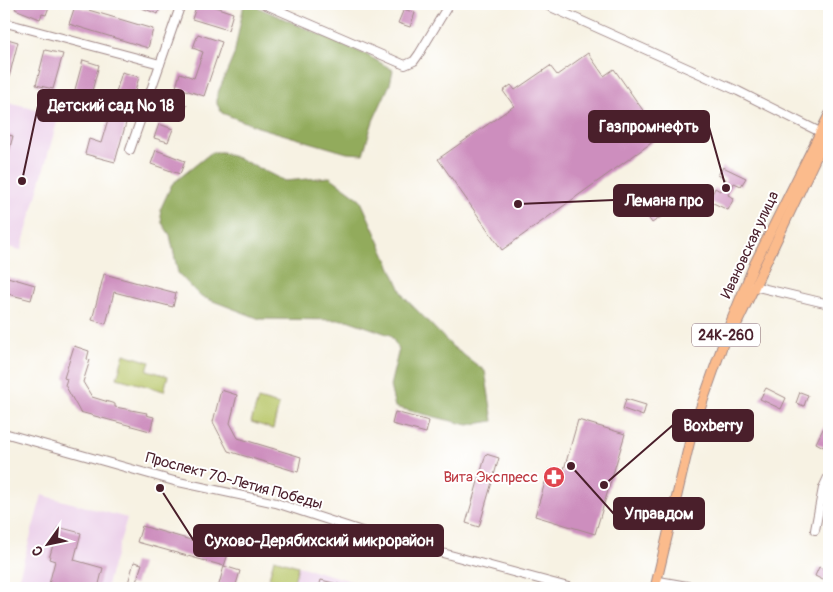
<svg xmlns="http://www.w3.org/2000/svg" width="833" height="592" viewBox="0 0 833 592" font-family="Pangolin,sans-serif">
	<rect width="100%" height="100%" fill="#fff"/>
	<filter id="ink" filterUnits="userSpaceOnUse"><feTurbulence type="fractalNoise" baseFrequency=".02" numOctaves="2"/><feDisplacementMap in="SourceGraphic" scale="10" xChannelSelector="R" yChannelSelector="G"/><feConvolveMatrix kernelMatrix="1 2 1 2 8 2 1 2 1" color-interpolation-filters="sRGB"/></filter>
	<filter id="wash" filterUnits="userSpaceOnUse"><feTurbulence type="fractalNoise" baseFrequency=".0096" numOctaves="4" result="noise"/><feDisplacementMap in="SourceGraphic" scale="20" xChannelSelector="R" yChannelSelector="G"/><feGaussianBlur stdDeviation="1.12" result="paint"/><feColorMatrix in="noise" values="0 0 0 0 0 0 0 0 0 0 0 0 0 0 0 0 0 1.4 0 .05"/><feComposite in="paint" operator="in"/></filter>
	<g filter="url(#wash)">
		<rect width="100%" height="100%" fill="#f7f2e3"/>
		<g fill="#ecd1ea">
			<polygon points="4,101 59,115 21,250 4,246"/>
			<polygon points="42,495 127,518 106,588 16,588"/>
			<polygon points="274,559 375,588 266,588"/>
		</g>
		<g fill="#b8c668" stroke="#81724a">
			<polygon points="124,354 150,362 147,370 168,376 164,391 117,378"/>
			<polygon points="258,399 279,405 273,429 251,422"/>
			<polygon points="274,559 298,566 293,585 269,578"/>
		</g>
		<g fill="#92ab5c" stroke="#6e6544">
			<polygon points="244,4 250,4 367,55 393,70 390,84 373,121 363,154 347,153 258,127 222,113 217,104 217,95 234,55"/>
			<polygon points="212,152 221,152 240,159 285,181 330,177 360,199 404,297 453,347 485,371 493,421 468,425 395,407 390,386 399,349 390,335 347,320 260,319 200,296 178,273 170,235 162,223 160,210 172,184"/>
		</g>
		<g id="blocks">
			<g fill="#cd8ebe">
				<polygon points="18,4 50,4 46,15 42,14 40,19 15,9"/>
				<polygon points="131,4 161,4 158,14"/>
				<polygon points="197,4 206,4 233,13 228,30 192,19"/>
				<polygon points="75,6 153,29 148,48 69,24"/>
				<polygon points="404,9 415,13 410,27 398,23"/>
				<polygon points="198,34 222,42 204,96 176,87 180,73 194,78 203,52 193,48"/>
				<polygon points="4,38 18,42 9,77 4,75"/>
				<polygon points="45,50 63,54 53,89 36,85"/>
				<polygon points="588,53 604,76 614,69 661,136 502,250 438,159 514,106 503,91 511,85 515,90 550,66 557,75"/>
				<polygon points="83,60 99,65 89,102 73,97"/>
				<polygon points="122,72 139,77 115,162 85,154 89,139 101,143"/>
				<polygon points="171,100 187,105 182,119 166,113"/>
				<polygon points="159,124 173,129 168,142 154,138"/>
				<polygon points="4,134 13,136 6,162 4,161"/>
				<polygon points="156,150 185,161 180,174 151,164"/>
				<polygon points="723,167 746,178 741,186 734,183 728,195 734,198 728,210 709,201 715,188 720,191 726,179 718,175"/>
				<polygon points="663,188 676,207 652,223 639,204"/>
				<polygon points="104,274 176,293 173,307 114,292 106,324 92,320"/>
				<polygon points="4,276 35,285 31,300 4,293"/>
				<polygon points="74,346 89,351 87,359 90,360 83,382 92,397 115,404 115,407 147,413 146,415 154,417 150,431 80,412 65,385 67,379 64,378"/>
				<polygon points="766,388 786,398 781,409 760,399"/>
				<polygon points="221,390 237,395 230,423 238,438 301,457 298,472 228,451 213,422"/>
				<polygon points="800,392 808,395 804,406 796,403"/>
				<polygon points="626,399 646,405 643,416 623,409"/>
				<polygon points="395,412 429,421 426,433 392,424"/>
				<polygon points="829,417 829,444 827,449 816,443"/>
				<polygon points="578,420 625,434 595,534 535,516 549,469 563,473"/>
				<polygon points="486,454 499,458 479,527 466,523"/>
				<polygon points="142,526 229,551 224,566 137,542"/>
				<polygon points="58,527 81,533 74,560 103,568 98,588 48,588 55,561 49,559"/>
				<polygon points="134,562 142,564 135,585 128,583"/>
				<polygon points="224,566 240,571 235,588 218,588"/>
				<polygon points="819,567 829,572 825,581 815,576"/>
				<polygon points="321,580 346,586 346,588 319,587"/>
			</g>
		</g>
	</g>
	<g filter="url(#ink)">
		<use href="#blocks" fill-opacity="0" stroke="#a08887" stroke-width="1"/>
		<g fill="none" stroke-linecap="round" stroke-linejoin="round">
			<g stroke="#a08887" stroke-width="10">
				<g id="minor">
					<polyline points="264,4 405,65 414,61 419,54 449,4"/>
					<polyline points="544,4 738,91 826,135"/>
					<polyline points="6,23 160,64"/>
					<polyline points="130,150 181,4"/>
					<polyline points="753,286 829,304"/>
					<polyline points="4,433 174,481 276,503 365,532 572,588"/>
					<polyline points="815,530 823,488 829,475"/>
					<polyline points="659,581 698,588"/>
				</g>
			</g>
			<g stroke="#a08887" stroke-width="11">
				<g id="major">
					<polyline points="732,334 829,130"/>
					<polyline points="655,588 692,432 730,324 754,265 829,115"/>
				</g>
			</g>
			<use href="#minor" stroke="#fff" stroke-width="8"/>
			<use href="#major" stroke="#fbbb8c" stroke-width="9"/>
		</g>
	</g>
	<defs>
		<g id="pharmacy-disc" transform="scale(1.125)"><circle r="9.5" fill="#e0444e" stroke="#fff"/><path d="M-2-6h4v4h4v4h-4v4h-4v-4h-4v-4h4Z" fill="#fff"/></g>
	</defs>
	<g fill-rule="evenodd">
		<use href="#pharmacy-disc" x="554" y="477"/>
	</g>
	<g text-anchor="middle" dominant-baseline="central" stroke-width="4" stroke-linejoin="round" paint-order="stroke">
		<rect fill="#fff" stroke="#80626b" stroke-width="1" x="692" y="323.5" width="68" height="23" rx="4"/>
		<g font-size="14" font-weight="bold" fill="#4a1f2b">
			<text x="726" y="335">24К-260</text>
		</g>
		<g font-size="15" fill="#4a1f2b" stroke="#fff">
			<text transform="translate(750 245) rotate(-65)">Ивановская улица</text>
			<text transform="translate(234 481) rotate(15)">Проспект 70-Летия Победы</text>
		</g>
		<g font-size="15" fill="#be3a42" stroke="#fff" text-anchor="end">
			<text x="538" y="477">Вита Экспресс</text>
		</g>
	</g>
	<path fill="none" stroke="#4a1f2b" stroke-width="2" d="M22 181L38 106M726 188L709 127M518 204L614 200M604 485L673 425M571 466L614 514M160 488L194 541"/>
	<g fill="#4a1f2b" stroke="#fff" stroke-width="2">
		<circle cx="22" cy="181" r="5"/>
		<circle cx="726" cy="188" r="5"/>
		<circle cx="518" cy="204" r="5"/>
		<circle cx="604" cy="485" r="5"/>
		<circle cx="571" cy="466" r="5"/>
		<circle cx="160" cy="488" r="5"/>
	</g>
	<g fill="#4a1f2b" stroke="#4a1f2b" stroke-width="2">
		<rect x="38" y="90" width="146" height="31" rx="5"/>
		<rect x="589" y="111" width="120" height="31" rx="5"/>
		<rect x="614" y="185" width="99" height="31" rx="5"/>
		<rect x="673" y="410" width="80" height="31" rx="5"/>
		<rect x="614" y="498" width="90" height="31" rx="5"/>
		<rect x="194" y="525" width="249" height="31" rx="5"/>
	</g>
	<g font-size="16" text-anchor="middle" font-weight="bold" fill="#fff">
		<text x="111" y="111">Детский сад № 18</text>
		<text x="649" y="132">Газпромнефть</text>
		<text x="664" y="206">Лемана про</text>
		<text x="713" y="431">Boxberry</text>
		<text x="659" y="519">Управдом</text>
		<text x="319" y="546">Сухово-Дерябихский микрорайон</text>
	</g>
	<rect width="833" height="592" fill="none" stroke="#fff" stroke-width="20"/>
	<g transform="translate(48 544) rotate(237)" stroke="#ffffff" stroke-width="4" paint-order="stroke">
	<path d="M0-4L9 19L0 12L-9 19Z" fill="#4a1f2b"/>
	<text y="-8" font-size="14" font-weight="bold" text-anchor="middle" fill="#4a1f2b">С</text>
	</g>
</svg>
